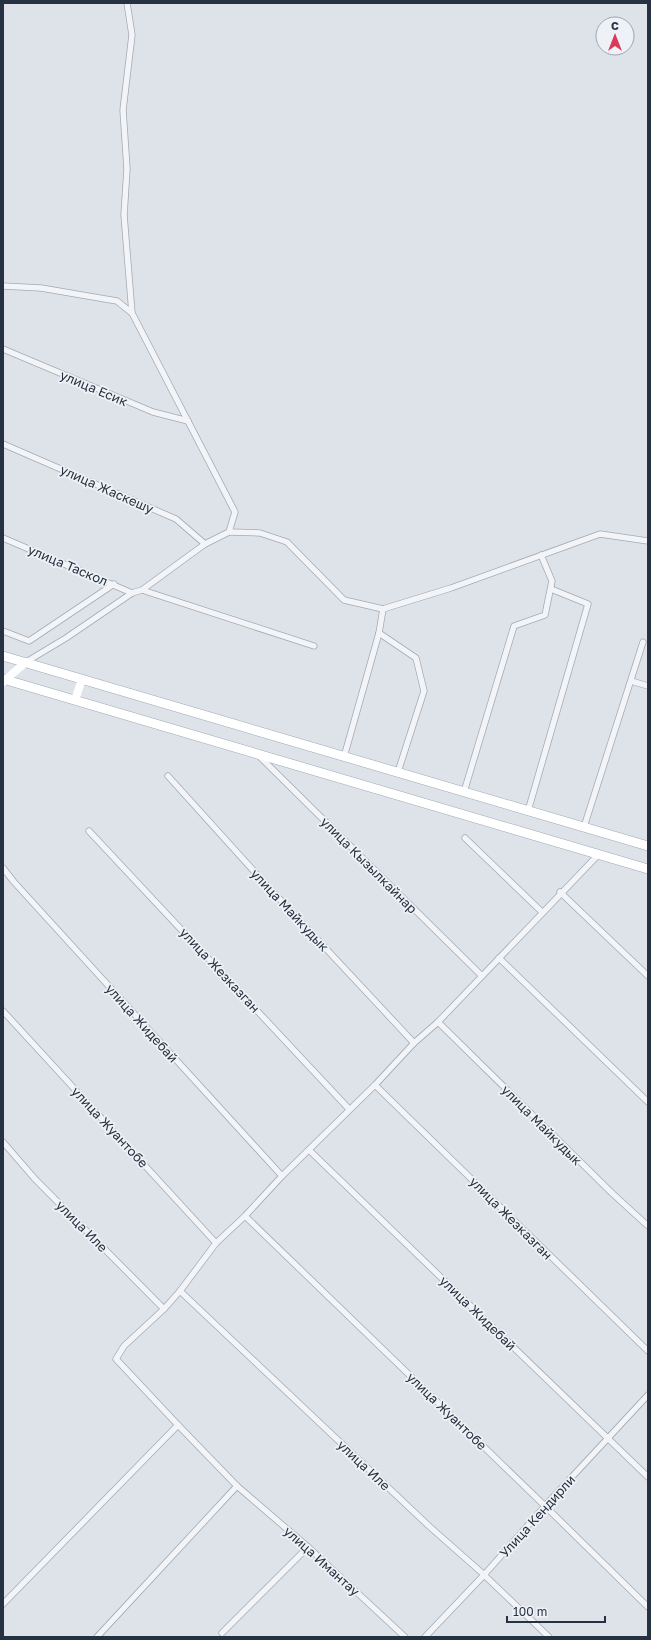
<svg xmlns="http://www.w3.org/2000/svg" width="651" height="1640" viewBox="0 0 651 1640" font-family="'Golos Text',sans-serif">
	<rect width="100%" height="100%" fill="#dee3e9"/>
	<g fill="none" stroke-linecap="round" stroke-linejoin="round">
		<g stroke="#a3aab3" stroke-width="7">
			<g id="street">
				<polyline points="127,3 132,35 123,110 127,169 124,215 132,313"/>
				<polyline points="3,286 41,288 117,301 132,313 235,512 229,532 205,544 142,590 132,593 66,638 26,662"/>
				<polyline points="3,349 153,412 188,421"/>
				<polyline points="3,444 176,519 205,544"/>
				<polyline points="229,532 260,533 287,542 344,600 383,609 451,588 600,534 648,541"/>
				<polyline points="3,538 132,593"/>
				<polyline points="142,590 314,646"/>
				<polyline points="3,631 29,641 114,584"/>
				<polyline points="379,633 416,658 424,691 398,772"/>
				<polyline points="631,681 648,686"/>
				<polyline points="258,755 482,976"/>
				<polyline points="344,757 379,633 383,609"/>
				<polyline points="168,776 261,879 414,1043"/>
				<polyline points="464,792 514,626 545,615 552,581 541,555"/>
				<polyline points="528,811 588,604 551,589"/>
				<polyline points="584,827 643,642"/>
				<polyline points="89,831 349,1109"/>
				<polyline points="465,838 542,912"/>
				<polyline points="3,868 14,882 282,1176"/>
				<polyline points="560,892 648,976"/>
				<polyline points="499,958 648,1102"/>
				<polyline points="3,1011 216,1243"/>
				<polyline points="438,1022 613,1194 648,1226"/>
				<polyline points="375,1085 648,1351"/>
				<polyline points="3,1142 35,1179 164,1309"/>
				<polyline points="309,1150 648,1477"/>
				<polyline points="245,1216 545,1506 648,1607"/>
				<polyline points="180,1291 430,1527 481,1572 549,1637"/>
				<polyline points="237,1486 308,1547 405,1637"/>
				<polyline points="3,1604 178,1425 116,1359 124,1346 164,1309 180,1291 216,1243 245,1216 282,1176 375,1085 414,1043 438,1022 599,854"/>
				<polyline points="222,1633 308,1547"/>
				<polyline points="97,1637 237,1486 178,1425"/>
				<polyline points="425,1637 484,1575 545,1506 648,1395"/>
			</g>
		</g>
		<g stroke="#9da8b6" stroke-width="10">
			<g id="primary">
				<polyline points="3,656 648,846"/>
				<polyline points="3,679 648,869"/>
			</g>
		</g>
		<use href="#street" stroke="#f2f4f7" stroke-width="5.5"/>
		<g stroke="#fff" stroke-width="8">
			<polyline points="3,682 26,662"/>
			<polyline points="75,700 82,679"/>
		</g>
		<use href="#primary" stroke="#fff" stroke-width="9"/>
	</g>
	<g text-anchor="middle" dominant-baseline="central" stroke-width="3.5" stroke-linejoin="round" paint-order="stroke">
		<g font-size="13" fill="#263241" stroke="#eef2f7">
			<text transform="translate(94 388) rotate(23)">улица Есик</text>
			<text transform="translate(107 489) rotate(24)">улица Жаскешу</text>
			<text transform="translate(68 565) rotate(23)">улица Таскол</text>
			<text transform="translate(369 865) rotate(45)">улица Кызылкайнар</text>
			<text transform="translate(290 910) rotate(47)">улица Майкудык</text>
			<text transform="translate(220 970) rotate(47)">улица Жезказган</text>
			<text transform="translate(142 1023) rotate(48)">улица Жидебай</text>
			<text transform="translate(542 1125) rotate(45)">улица Майкудык</text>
			<text transform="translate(110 1127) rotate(47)">улица Жуантобе</text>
			<text transform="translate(511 1218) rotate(45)">улица Жезказган</text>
			<text transform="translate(82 1226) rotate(45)">улица Иле</text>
			<text transform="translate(478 1313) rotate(44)">улица Жидебай</text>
			<text transform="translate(447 1411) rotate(44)">улица Жуантобе</text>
			<text transform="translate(364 1465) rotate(43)">улица Иле</text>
			<text transform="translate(537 1516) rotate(-48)">Улица Кендирли</text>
			<text transform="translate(322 1561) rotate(42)">улица Имантау</text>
		</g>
	</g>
	<rect width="651" height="1640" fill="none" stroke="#263241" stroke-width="8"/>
	<g transform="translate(615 36)"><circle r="19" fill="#eef2f7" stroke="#9ea5ae"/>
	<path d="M0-3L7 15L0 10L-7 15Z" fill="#d9395a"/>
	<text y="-6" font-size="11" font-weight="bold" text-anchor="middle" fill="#263241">С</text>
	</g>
	<path d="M507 1616v6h98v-6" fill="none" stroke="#263241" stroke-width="2"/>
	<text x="513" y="1616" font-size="12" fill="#263241" stroke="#eef2f7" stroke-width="3" paint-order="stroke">100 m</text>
</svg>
